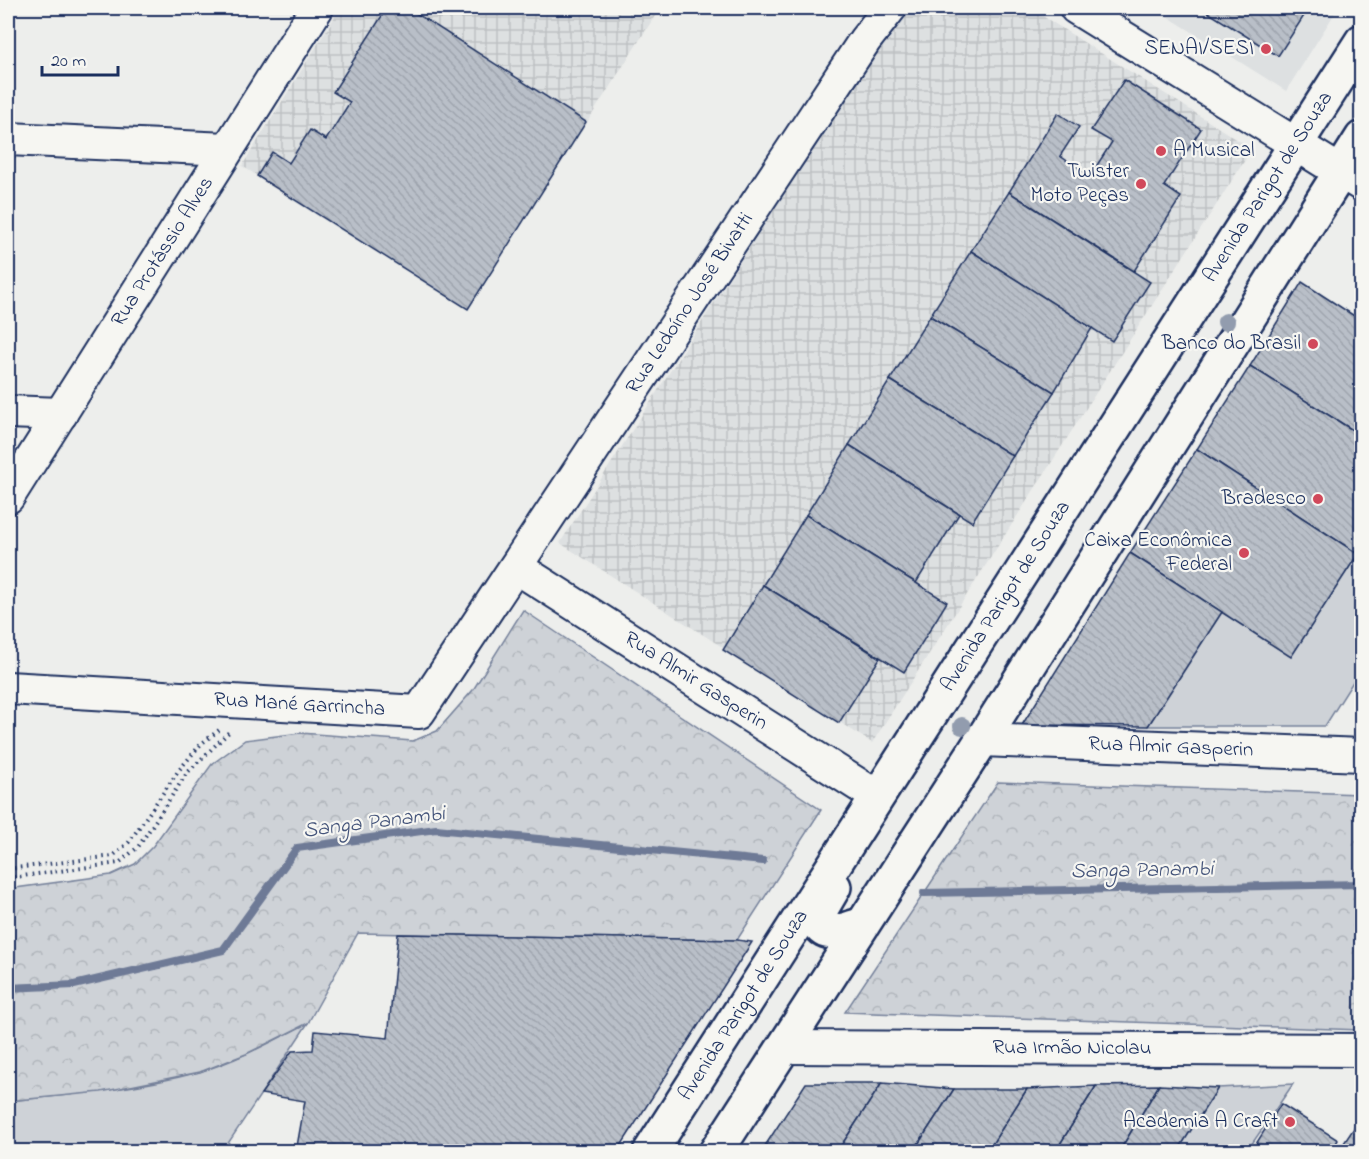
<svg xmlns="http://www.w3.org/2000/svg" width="1369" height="1159" viewBox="0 0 1369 1159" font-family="'Indie Flower',sans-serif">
	<defs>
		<pattern id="industrial-grid" width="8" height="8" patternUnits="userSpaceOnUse" patternTransform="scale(1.5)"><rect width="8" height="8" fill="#dde0e1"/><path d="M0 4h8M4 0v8" fill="none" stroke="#bdc0c3"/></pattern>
		<pattern id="forest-crowns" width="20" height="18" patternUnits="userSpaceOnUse" patternTransform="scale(1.5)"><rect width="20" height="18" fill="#ced2d7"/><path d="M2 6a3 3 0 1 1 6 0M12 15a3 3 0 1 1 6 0" fill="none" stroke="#b0b5bb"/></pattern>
		<pattern id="building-back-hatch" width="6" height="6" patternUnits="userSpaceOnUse" patternTransform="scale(1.5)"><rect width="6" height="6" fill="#b9bfc8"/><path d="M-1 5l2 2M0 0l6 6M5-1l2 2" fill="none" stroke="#9ea4ae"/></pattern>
	</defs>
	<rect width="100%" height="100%" fill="#edeeec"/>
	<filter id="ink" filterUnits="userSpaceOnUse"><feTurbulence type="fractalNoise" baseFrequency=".0167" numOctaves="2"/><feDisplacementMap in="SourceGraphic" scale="12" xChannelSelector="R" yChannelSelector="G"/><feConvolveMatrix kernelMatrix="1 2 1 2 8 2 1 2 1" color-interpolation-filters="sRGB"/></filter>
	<g filter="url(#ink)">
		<polygon fill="#dde0e1" points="1154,8 1338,8 1286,91"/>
		<g fill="url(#industrial-grid)">
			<polygon points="340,8 660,8 468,309 242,166"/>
			<polygon points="903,8 1030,8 1252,149 872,743 560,543"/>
		</g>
		<g fill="#ced2d7" stroke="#74809a" stroke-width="1.5">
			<polygon points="1358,554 1361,556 1361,669 1325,726 1148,726 1222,612 1291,657"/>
			<path d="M308,1023l-85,128 -215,1v-51c63,-6 129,-12 191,-29 38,-11 74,-31 109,-49z"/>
			<polygon points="1293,1084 1247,1151 1177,1152 1218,1088"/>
		</g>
		<g fill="url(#forest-crowns)" stroke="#74809a" stroke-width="1.5">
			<polygon points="523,610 821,810 737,940 358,933 308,1023 246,1054 200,1072 101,1092 8,1101 8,889 111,875 135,864 153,846 212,764 245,740 300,733 413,741 437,731 473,690"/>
			<polygon points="998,782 1361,794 1361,1030 845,1012"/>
		</g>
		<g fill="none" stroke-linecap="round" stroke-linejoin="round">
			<g stroke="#6e7a96" stroke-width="8">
				<polyline points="924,893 1362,884"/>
				<polyline points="8,988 74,985 223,950 297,848 436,829 763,861"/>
			</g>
		</g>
		<g fill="url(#building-back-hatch)" stroke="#1b2f5e" stroke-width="1.5">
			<polygon points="387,8 408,8 586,122 468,309 257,176 272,152 289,163 310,130 326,140 350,102 333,92"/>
			<polygon points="1201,8 1309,8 1278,56"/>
			<polygon points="1124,80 1201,129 1164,186 1181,197 1134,271 1009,192 1058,113 1079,127 1060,156 1090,176 1112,142 1091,130"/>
			<polygon points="1009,192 1150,282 1112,341 971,251"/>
			<polygon points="971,251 1092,328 1054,392 930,316"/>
			<polygon points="1302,282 1362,321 1362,430 1359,434 1250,366"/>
			<polygon points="930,316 1054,392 1013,456 890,380"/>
			<polygon points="1250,366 1362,436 1362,549 1358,554 1197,449"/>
			<polygon points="890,380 1013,456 972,522 849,445"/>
			<polygon points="849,445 959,514 916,583 806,515"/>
			<polygon points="1197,449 1358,554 1291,657 1130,553"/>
			<polygon points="806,515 947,602 904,672 763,585"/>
			<polygon points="1130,553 1222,612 1148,726 1022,725"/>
			<polygon points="763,585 880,658 839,723 723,650"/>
			<polygon points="398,934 737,940 752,942 617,1152 296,1152 305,1101 261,1094 292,1051 313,1050 315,1031 388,1038"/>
			<polygon points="806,1083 882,1083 837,1152 761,1152"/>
			<polygon points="882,1083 954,1089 913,1152 837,1152"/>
			<polygon points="1159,1085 1119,1152 1055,1152 1096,1086"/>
			<polygon points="1159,1085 1218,1088 1177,1152 1119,1152"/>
			<polygon points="1096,1086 1055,1152 987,1152 1027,1089"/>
			<polygon points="954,1089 1027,1089 987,1152 913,1152"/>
			<polygon points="1281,1104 1338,1140 1331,1152 1251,1152"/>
			<polygon points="1362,1116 1362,1152 1338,1152"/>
		</g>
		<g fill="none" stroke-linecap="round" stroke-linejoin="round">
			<g stroke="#1b2f5e" stroke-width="36">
				<g id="minor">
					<polyline points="1076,8 1362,185"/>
					<polyline points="8,139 227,149"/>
					<polyline points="8,412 61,414"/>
					<path id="s1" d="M8,497l309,-489"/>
					<path id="s2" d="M516,567l360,229"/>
					<path id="s3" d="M8,688l411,24 446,-672 25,-32"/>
					<path id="s4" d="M982,740l380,15"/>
					<path id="s5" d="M784,1047l578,3"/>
				</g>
			</g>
			<g stroke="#1b2f5e" stroke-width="38">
				<g id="major">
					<path d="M834,887l-14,24 -2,12c8,16 28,6 42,2"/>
					<path id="s6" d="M650,1152l712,-1111"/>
					<polyline points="716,1152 982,740 1362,138"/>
				</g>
			</g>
			<g stroke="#1b2f5e" stroke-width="4" stroke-dasharray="1.5 4.5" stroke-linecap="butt">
				<polyline points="8,869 113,856 129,842 179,770 201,744 219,730"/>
				<polyline points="8,878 119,863 138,847 187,773 231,730"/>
			</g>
			<use href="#minor" stroke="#f6f6f2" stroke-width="32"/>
			<use href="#major" stroke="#f6f6f2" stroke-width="33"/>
		</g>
		<g fill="#929cae">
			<circle cx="1226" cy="322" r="9"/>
			<circle cx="962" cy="726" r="9"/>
		</g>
	</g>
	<g fill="#d1495b" stroke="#f6f6f2" stroke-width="2">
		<circle cx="1266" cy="49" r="6"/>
		<circle cx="1161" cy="151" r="6"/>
		<circle cx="1141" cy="184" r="6"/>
		<circle cx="1313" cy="344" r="6"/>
		<circle cx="1318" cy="499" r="6"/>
		<circle cx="1244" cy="553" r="6"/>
		<circle cx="1290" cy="1122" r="6"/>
	</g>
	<g text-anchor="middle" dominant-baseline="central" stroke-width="4.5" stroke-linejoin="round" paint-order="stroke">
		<g font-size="21" fill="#1b2f5e" stroke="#f6f6f2" text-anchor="end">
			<text x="1254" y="49">SENAI/SESI</text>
			<text x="1173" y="151" text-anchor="start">A Musical</text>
			<text x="1129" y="172">Twister<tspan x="1129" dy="24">Moto Peças</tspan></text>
			<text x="1301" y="344">Banco do Brasil</text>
			<text x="1306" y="499">Bradesco</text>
			<text x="1232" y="541">Caixa Econômica<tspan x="1232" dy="24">Federal</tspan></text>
			<text x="1278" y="1122">Academia A Craft</text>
		</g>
		<g font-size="21" fill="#1b2f5e" stroke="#f6f6f2">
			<text stroke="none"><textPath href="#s6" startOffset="1146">Avenida Parigot de Souza</textPath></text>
			<text stroke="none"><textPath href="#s1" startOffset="290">Rua Protássio Alves</textPath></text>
			<text stroke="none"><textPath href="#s3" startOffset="902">Rua Ledoíno José Bivatti</textPath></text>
			<text stroke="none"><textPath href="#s6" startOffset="660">Avenida Parigot de Souza</textPath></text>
			<text stroke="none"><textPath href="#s2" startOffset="213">Rua Almir Gasperin</textPath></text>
			<text stroke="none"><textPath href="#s3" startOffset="292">Rua Mané Garrincha</textPath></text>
			<text stroke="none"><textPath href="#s4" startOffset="189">Rua Almir Gasperin</textPath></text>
			<text stroke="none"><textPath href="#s6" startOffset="174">Avenida Parigot de Souza</textPath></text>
			<text stroke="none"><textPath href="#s5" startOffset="288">Rua Irmão Nicolau</textPath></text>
		</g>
		<g font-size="22" font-style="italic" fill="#44547a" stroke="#f6f6f2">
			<text transform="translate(374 823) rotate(-7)">Sanga Panambi</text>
			<text transform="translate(1142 871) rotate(-1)">Sanga Panambi</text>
		</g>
	</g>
	<rect width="1369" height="1159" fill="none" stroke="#f6f6f2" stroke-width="30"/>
	<rect x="15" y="15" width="1339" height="1129" fill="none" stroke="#1b2f5e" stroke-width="2" filter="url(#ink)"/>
	<path d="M42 66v9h76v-9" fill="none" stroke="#1b2f5e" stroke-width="3"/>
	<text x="51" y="66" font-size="18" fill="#1b2f5e" stroke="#f6f6f2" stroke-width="4.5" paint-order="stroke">20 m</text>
</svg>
